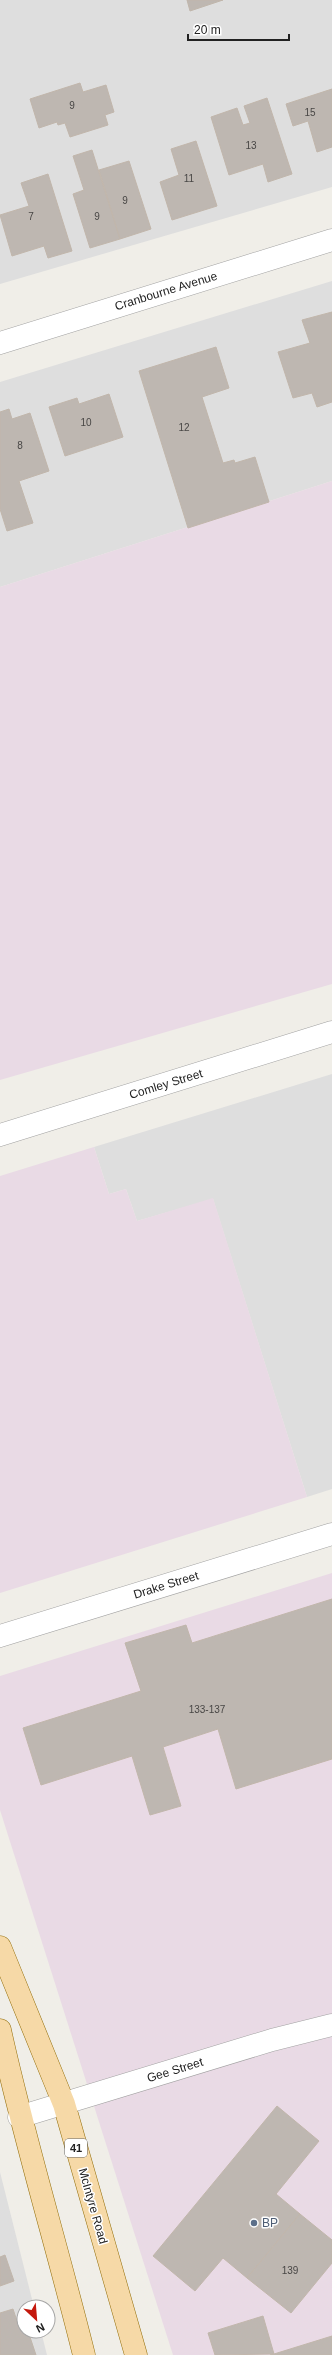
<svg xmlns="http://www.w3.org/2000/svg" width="332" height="2355" viewBox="0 0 332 2355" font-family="Arial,sans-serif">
	<rect width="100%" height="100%" fill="#f0eee8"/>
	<g fill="#dedede">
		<polygon points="0,0 332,0 332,187 0,284"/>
		<polygon points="332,281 332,481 0,587 0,382"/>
		<polygon points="332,1074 332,1489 307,1497 213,1199 137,1221 126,1189 109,1194 94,1147"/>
		<polygon points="0,2172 34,2307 24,2307 24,2331 41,2331 47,2355 0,2355"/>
	</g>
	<g fill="#e9dae5">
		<polygon points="332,481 332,984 0,1080 0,587"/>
		<polygon points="94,1147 109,1194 126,1189 137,1221 213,1198 307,1497 0,1593 0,1176"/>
		<polygon points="332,1573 332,2355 173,2355 0,1810 0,1676"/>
	</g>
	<g fill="#beb7b1" stroke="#c1b6ab">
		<polygon points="187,0 223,0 190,11"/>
		<polygon points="80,83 83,92 106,85 114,112 105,115 108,125 70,137 65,123 58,125 57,122 39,128 30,99"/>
		<polygon points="332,89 332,147 317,152 308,121 293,126 286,104"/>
		<polygon points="267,98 292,174 268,182 263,164 229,175 211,117 237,108 243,125 250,123 244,106"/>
		<polygon points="196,141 217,206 172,220 160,182 179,175 171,149"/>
		<polygon points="92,150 120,239 90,248 73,194 84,190 73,156"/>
		<polygon points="129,161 151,229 120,239 99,170"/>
		<polygon points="48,174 72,251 48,258 44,246 12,256 0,215 29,206 21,183"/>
		<polygon points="332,312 332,402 317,407 312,393 293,398 278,352 310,343 302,320"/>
		<polygon points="216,347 229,388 202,397 223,463 234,460 235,463 255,457 269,502 188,528 139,371"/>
		<polygon points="109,394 123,437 65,456 49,407 77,398 79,404"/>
		<polygon points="9,409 12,419 30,413 49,471 19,481 33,523 7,531 0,509 0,412"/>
		<polygon points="332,1599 332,1759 236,1789 218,1729 163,1747 181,1806 150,1815 132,1756 41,1785 23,1728 141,1691 125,1643 186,1625 192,1643"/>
		<polygon points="277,2106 319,2141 276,2194 300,2214 247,2278 223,2258 195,2291 153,2256"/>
		<polygon points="300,2214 332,2240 332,2263 291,2313 247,2278"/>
		<polygon points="5,2255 14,2281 0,2286 0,2257"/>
		<polygon points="13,2309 19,2327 24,2326 24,2331 28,2331 36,2355 0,2355 0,2313"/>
		<polygon points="263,2316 274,2354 215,2355 208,2333"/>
		<polygon points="332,2336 332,2355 270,2355 274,2354"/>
	</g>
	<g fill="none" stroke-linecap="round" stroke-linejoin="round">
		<g stroke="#a2a2a2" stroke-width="23">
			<g id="minor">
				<polyline points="0,343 332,240"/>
				<polyline points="0,1135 332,1032"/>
				<polyline points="0,1636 332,1534"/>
				<polyline points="19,2117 272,2040 332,2025"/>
			</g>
		</g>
		<g stroke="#936e0a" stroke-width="23">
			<g id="primary">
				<polyline points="0,1947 64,2104 136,2355"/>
				<path d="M0,2030c24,109 57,216 84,325"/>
			</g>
		</g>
		<use href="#minor" stroke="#fff" stroke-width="22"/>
		<use href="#primary" stroke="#f6d9a7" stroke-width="22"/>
	</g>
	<circle fill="#5c6f8a" stroke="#fff" stroke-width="1.5" cx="254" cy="2223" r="4"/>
	<g text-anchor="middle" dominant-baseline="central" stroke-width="3" stroke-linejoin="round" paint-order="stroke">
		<g font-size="10" fill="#484645">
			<text x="72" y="105">9</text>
			<text x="310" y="112">15</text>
			<text x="251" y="145">13</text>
			<text x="189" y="178">11</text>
			<text x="125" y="200">9</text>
			<text x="31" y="216">7</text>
			<text x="97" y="216">9</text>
			<text x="86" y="422">10</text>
			<text x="184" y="427">12</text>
			<text x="20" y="445">8</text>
			<text x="207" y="1709">133-137</text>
			<text x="290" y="2270">139</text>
		</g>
		<rect fill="#fff" stroke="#646464" stroke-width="1" x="65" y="2139" width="22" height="18" rx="3"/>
		<g font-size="11" font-weight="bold" fill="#212121">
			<text x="76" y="2148">41</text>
		</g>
		<g font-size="12" fill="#212121" stroke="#fff">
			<text transform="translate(166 291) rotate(-17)">Cranbourne Avenue</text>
			<text transform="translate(166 1084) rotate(-17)">Comley Street</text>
			<text transform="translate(166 1585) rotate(-17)">Drake Street</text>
			<text transform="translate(175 2070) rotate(-17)">Gee Street</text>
			<text transform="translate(93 2206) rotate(74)">McIntyre Road</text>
		</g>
		<g font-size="12" fill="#4e5e75" stroke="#fff" text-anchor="start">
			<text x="262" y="2223">BP</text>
		</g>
	</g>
	<g transform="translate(36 2319) rotate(154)"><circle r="19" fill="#ffffff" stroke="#a6a6a6"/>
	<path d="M0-3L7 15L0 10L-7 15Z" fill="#c4180d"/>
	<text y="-6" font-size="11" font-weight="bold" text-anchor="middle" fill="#212121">N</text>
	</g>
	<path d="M188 34v6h101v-6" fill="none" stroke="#212121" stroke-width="2"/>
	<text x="194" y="34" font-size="12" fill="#212121" stroke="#ffffff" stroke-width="3" paint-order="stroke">20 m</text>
</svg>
